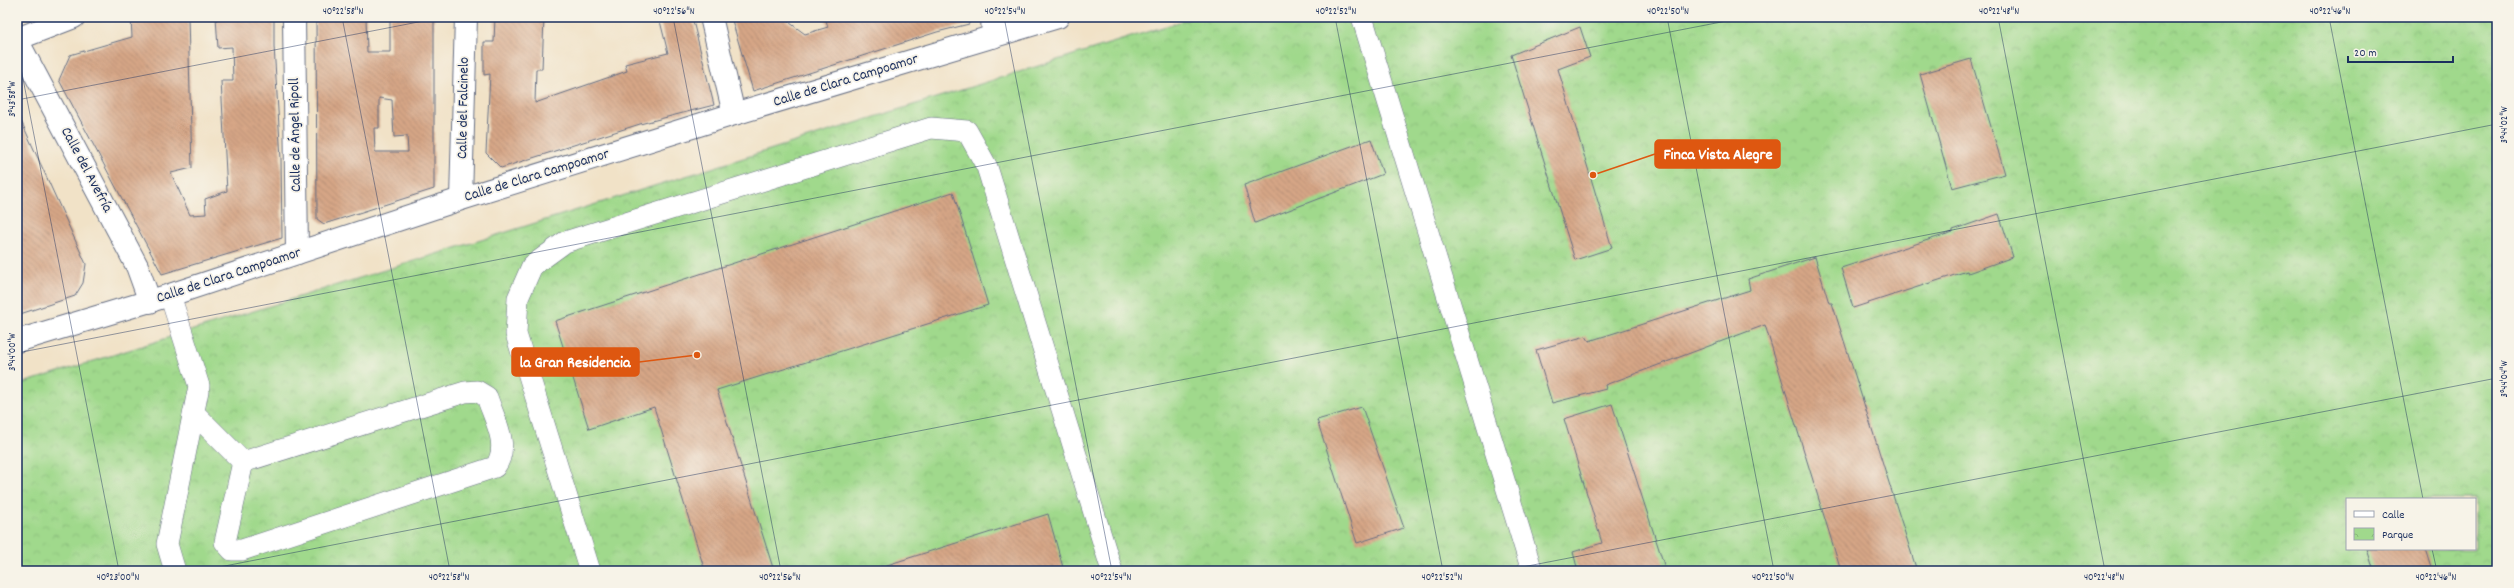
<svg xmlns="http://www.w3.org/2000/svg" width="2514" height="588" viewBox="0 0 2514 588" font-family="Dekko,sans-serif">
	<defs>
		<pattern id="park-crowns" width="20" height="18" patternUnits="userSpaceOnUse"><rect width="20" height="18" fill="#a0d98c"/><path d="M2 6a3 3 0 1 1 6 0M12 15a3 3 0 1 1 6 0" fill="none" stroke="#89bb7b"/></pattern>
		<pattern id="building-back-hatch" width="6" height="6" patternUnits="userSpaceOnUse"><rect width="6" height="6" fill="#d6a686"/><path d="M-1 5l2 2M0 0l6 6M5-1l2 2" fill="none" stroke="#ad8871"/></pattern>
	</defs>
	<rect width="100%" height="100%" fill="#f7f3e8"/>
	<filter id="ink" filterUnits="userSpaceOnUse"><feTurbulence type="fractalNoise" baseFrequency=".025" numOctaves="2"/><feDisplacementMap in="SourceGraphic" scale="8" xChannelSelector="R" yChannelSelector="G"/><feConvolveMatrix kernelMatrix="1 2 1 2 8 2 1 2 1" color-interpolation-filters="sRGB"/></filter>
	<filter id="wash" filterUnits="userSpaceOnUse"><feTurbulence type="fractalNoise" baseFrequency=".012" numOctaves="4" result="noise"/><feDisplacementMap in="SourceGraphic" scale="16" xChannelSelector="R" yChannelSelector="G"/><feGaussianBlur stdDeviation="0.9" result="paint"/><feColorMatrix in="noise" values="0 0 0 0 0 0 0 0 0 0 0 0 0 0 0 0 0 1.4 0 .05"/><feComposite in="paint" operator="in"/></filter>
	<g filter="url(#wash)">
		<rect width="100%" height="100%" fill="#f1e2c7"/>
		<path fill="url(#park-crowns)" stroke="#5e8475" fill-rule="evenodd" d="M1195,17h1302v554h-2480v-186zM2347,499h128v50h-128z"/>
		<g id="blocks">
			<g fill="url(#building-back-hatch)" fill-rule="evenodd">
				<polygon points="131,17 188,17 192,168 171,173 190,215 206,214 205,199 227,191 221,81 233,81 232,47 218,48 216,17 274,17 274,46 281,159 282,238 162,274 59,80 70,55 132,37"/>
				<path d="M316,17h50l1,35h23v-35h44v172l-110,35 -7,-5zM379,98l13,2 2,37 13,-1 1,16h-33l-1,-24h5z"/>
				<polygon points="495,17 544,17 542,69 536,69 535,103 627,71 625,64 668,53 659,17 692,17 714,105 640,124 501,168 486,153 490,74 484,75 484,42 494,42"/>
				<polygon points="731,17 782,17 805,34 828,27 825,17 969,17 969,24 937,32 753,91"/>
				<polygon points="1580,27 1590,57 1558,69 1612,248 1575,260 1511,55"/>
				<polygon points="1971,59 2005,174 1952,188 1920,74"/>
				<polygon points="17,112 86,264 83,283 75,296 17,315 17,257 20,255 17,249"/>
				<polygon points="1371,139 1383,174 1255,223 1244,185"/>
				<polygon points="953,192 988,305 717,390 774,571 705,571 654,407 589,429 555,321"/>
				<polygon points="1999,214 2013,257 1968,273 1967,271 1853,308 1841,268 1953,232 1953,230"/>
				<polygon points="1815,257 1829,303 1832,303 1917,571 1841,571 1765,325 1605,385 1606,389 1552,403 1536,350 1586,336 1589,341 1750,290 1748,279"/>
				<polygon points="1612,404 1666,571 1578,571 1573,552 1602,543 1564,419"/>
				<polygon points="1362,407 1404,528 1357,543 1317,420"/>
				<polygon points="1048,514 1064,571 868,571"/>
				<polygon points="2367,549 2426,549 2433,571 2374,571"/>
			</g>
		</g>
	</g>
	<g filter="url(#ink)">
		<use href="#blocks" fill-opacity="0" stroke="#666e83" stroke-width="1"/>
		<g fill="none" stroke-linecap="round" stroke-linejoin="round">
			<g stroke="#666e83" stroke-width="22">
				<g id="service">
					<polyline points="1362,17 1532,571"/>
					<polyline points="170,295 199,386 167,544 175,571"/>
					<path d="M477,391l10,6c7,22 24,49 8,70l-253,83h-10l-7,-8 18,-80 222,-70z"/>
					<polyline points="194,413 243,462"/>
					<polyline points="590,571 516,334 518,298 532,266 565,242 931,128 967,131 987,167 1112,571"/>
				</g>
			</g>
			<g stroke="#666e83" stroke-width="24">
				<g id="minor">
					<polyline points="294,17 297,253"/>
					<polyline points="711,17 734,114"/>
					<polyline points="992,17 993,37"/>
					<polyline points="17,39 74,17"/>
					<polyline points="17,40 137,266 150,302"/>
					<polyline points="461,199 466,17"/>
					<polyline points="17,341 170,295 461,199 734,114 1058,17"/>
				</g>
			</g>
			<use href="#service" stroke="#fff" stroke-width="21"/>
			<use href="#minor" stroke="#fff" stroke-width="22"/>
		</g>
	</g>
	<path fill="none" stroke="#1b2f5e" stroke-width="1" stroke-opacity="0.45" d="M342,17l108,554M673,17l108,554M1004,17l108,554M1335,17l108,554M1667,17l107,554M1998,17l107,554M2329,17l94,482M17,48l102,523M17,100l427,-83M17,353l1730,-336M2432,549l5,22M199,571l2298,-447M1502,571l995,-193"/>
	<g text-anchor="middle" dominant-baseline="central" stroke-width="3.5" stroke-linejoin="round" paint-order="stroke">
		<g font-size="15" fill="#1b2f5e" stroke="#f7f3e8">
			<text transform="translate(846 81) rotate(-17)">Calle de Clara Campoamor</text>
			<text transform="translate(464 108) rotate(-89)">Calle del Falcinelo</text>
			<text transform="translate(296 135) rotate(-91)">Calle de Ángel Ripoll</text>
			<text transform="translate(86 170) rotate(62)">Calle del Avefría</text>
			<text transform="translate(537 176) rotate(-17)">Calle de Clara Campoamor</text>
			<text transform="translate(229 276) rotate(-18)">Calle de Clara Campoamor</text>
		</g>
	</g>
	<path fill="none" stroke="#de5710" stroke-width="1.5" d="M1593 175L1655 154M697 355L639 362"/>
	<g fill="#de5710" stroke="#f7f3e8" stroke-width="1.5">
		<circle cx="1593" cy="175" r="4"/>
		<circle cx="697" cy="355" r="4"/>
	</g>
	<g fill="#de5710" stroke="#de5710" stroke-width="1.5">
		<rect x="1655" y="140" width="125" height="28" rx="4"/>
		<rect x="512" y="348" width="127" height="28" rx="4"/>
	</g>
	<g font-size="16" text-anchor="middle" font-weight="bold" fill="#fff">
		<text x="1718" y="159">Finca Vista Alegre</text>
		<text x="575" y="367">la Gran Residencia</text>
	</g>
	<rect width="2514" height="588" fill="none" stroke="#f7f3e8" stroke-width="44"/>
	<rect x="2346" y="498" width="130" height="52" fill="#f7f3e8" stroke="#9fa5b1"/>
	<rect x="2354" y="511" width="20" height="6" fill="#ffffff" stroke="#9fa5b1"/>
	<text x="2382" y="518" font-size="12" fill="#1b2f5e">Calle</text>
	<rect x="2354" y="528" width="20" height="12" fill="url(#park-crowns)" stroke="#9fa5b1"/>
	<text x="2382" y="538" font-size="12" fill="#1b2f5e">Parque</text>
	<path d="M2348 56v6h105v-6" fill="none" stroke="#1b2f5e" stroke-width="2"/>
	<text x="2354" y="56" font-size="12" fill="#1b2f5e" stroke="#f7f3e8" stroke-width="3" paint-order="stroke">20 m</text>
	<rect x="22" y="22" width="2470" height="544" fill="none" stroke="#1b2f5e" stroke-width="1.5"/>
	<g font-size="10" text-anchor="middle" fill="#1b2f5e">
		<text x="343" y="14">40°22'58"N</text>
		<text x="674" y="14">40°22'56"N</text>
		<text x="1005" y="14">40°22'54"N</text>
		<text x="1336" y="14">40°22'52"N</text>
		<text x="1668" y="14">40°22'50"N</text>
		<text x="1999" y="14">40°22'48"N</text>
		<text x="2330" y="14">40°22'46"N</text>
		<text transform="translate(11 99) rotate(-90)" y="4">3°43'58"W</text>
		<text transform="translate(2503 125) rotate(-90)" y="4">3°44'02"W</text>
		<text transform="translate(11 352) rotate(-90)" y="4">3°44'00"W</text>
		<text transform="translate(2503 379) rotate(-90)" y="4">3°44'04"W</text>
		<text x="118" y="580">40°23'00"N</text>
		<text x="449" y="580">40°22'58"N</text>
		<text x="780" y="580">40°22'56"N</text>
		<text x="1111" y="580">40°22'54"N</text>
		<text x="1442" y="580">40°22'52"N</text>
		<text x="1773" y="580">40°22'50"N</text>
		<text x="2104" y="580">40°22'48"N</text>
		<text x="2436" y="580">40°22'46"N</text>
	</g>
</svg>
